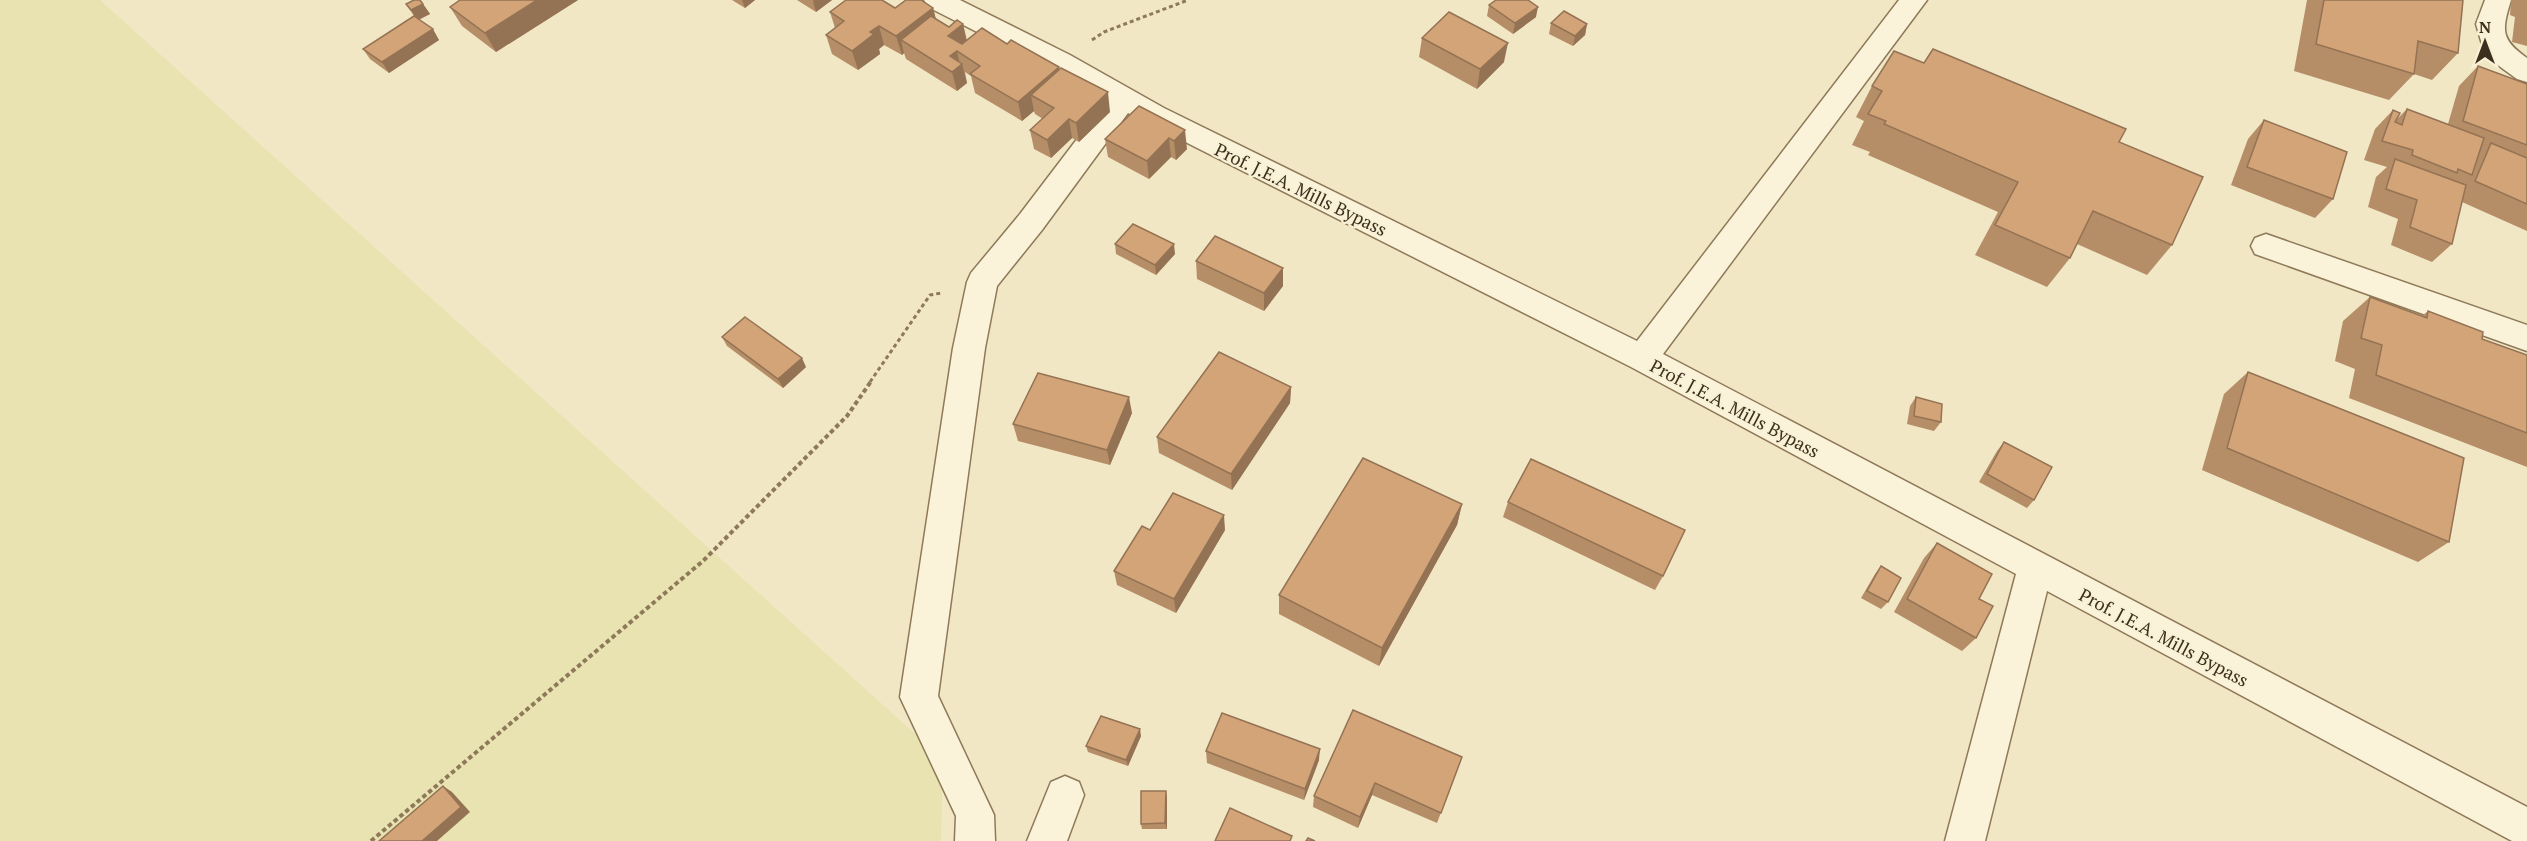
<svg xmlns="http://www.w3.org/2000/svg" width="2527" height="841" viewBox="0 0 2527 841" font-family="'PT Serif',serif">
	<rect width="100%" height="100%" fill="#f2e7c5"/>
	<polygon fill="#e8e3b1" points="0,0 100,0 943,759 941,841 0,841"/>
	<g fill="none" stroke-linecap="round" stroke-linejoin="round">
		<g stroke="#8e7959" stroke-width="3">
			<g id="minor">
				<polygon points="924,0 960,0 1070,55 1164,108 1637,341 1899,0 1927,0 1663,354 2527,807 2527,841 2512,841 2047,591 1985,841 1945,841 2016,574 1631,367 1128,113 1042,230 997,286 985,348 938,696 994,815 995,841 955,841 956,816 900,697 953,348 967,282 971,273 1020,214 1106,101 1050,69 928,7"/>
				<path d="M2485,0h26c-9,30 -11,39 16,58v24l-10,-3 -29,-21 -4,-7 -8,-27z"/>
				<polygon points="2266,234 2527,325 2527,351 2255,254 2251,246 2255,238"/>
				<polygon points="1065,776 1079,782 1084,795 1067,841 1027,841 1051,782"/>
			</g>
		</g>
		<g stroke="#8e7959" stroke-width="3" stroke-dasharray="4 3" stroke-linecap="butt">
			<polyline points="1092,40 1104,32 1188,0"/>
			<polyline points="870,382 930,295 941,293"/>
		</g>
		<polyline stroke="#8e7959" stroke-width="4" stroke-dasharray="4.5 3" stroke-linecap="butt" points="371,841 703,561 847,416 872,380"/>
		<use href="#minor" fill="#fbf3d9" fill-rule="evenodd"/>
	</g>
	<g fill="#b58d67">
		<polygon points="578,0 496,52 462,26 450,7"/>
		<polygon points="732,0 755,0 745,8"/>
		<polygon points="797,0 832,0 816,12"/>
		<polygon points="2307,0 2463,0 2458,53 2432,80 2414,74 2389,100 2294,71"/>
		<polygon points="2511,0 2527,0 2527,46 2512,42 2515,17 2510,15"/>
		<polygon points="406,4 423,4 430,14 419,20 439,40 389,73 370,59 363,49 414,16"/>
		<polygon points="1489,5 1536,17 1513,34 1487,16"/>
		<polygon points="895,8 933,8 936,20 949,27 963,24 967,40 1007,44 1059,67 1059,70 1110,112 1079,142 1072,138 1051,158 1034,149 1030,130 1043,119 1035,114 1034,111 1022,121 975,93 971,76 965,72 967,83 957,91 906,59 904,53 902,55 884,45 879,49 880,54 858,70 832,54 826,35 835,28 830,12"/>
		<polygon points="1551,23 1587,24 1585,35 1573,46 1549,34"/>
		<polygon points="1422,38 1504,62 1477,89 1419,57"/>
		<polygon points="2478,66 2527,84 2527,231 2462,202 2452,244 2432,262 2391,245 2398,219 2368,207 2376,177 2387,167 2364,160 2375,129 2393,110 2396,120 2407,109 2448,124 2459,86"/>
		<polygon points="1872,86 2119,142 2172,245 2147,275 2077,244 2070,258 2047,287 1975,255 1998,212 1868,155 1870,152 1852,145 1864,121 1856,117"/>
		<polygon points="1139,106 1187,149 1176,160 1171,157 1149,179 1108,157 1105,139"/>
		<polygon points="2264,120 2333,199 2315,218 2231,185 2248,139"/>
		<polygon points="1115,244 1175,254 1156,275 1116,254"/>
		<polygon points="1196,261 1283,268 1283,286 1264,311 1197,279"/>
		<polygon points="2370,297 2422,316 2428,311 2482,339 2527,355 2527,467 2349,398 2355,369 2335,361 2343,321"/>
		<polygon points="722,337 806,367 783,388 727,346"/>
		<polygon points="2248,372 2449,542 2418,562 2202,470 2224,394"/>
		<polygon points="1291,387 1290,403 1232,490 1159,453 1157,437"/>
		<polygon points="1916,397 1941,422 1934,431 1907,424 1910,406"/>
		<polygon points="1132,413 1110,465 1018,441 1013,424"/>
		<polygon points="2004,442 2034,500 2027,508 1979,482 1997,451"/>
		<polygon points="1508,502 1663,576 1655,590 1503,517"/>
		<polygon points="1462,504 1457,525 1379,666 1279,614 1279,595"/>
		<polygon points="1150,530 1225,530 1176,613 1117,585 1114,571"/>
		<polygon points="1937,543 1979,599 1976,638 1962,651 1894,612 1924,558"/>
		<polygon points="1881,566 1888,602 1881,609 1861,598 1875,574"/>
		<polygon points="1141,736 1128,766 1088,752 1086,746"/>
		<polygon points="1206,751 1319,760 1304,800 1207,763"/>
		<polygon points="1462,757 1437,823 1372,795 1358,828 1313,807 1314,796"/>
		<polygon points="1167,797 1167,829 1142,829 1141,824"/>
	</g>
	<g fill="#947354">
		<polygon points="537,0 578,0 496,52 485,33"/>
		<polygon points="742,0 755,0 745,8"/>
		<polygon points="814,0 832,0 816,12 813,1"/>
		<polygon points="423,4 430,14 417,20 411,10"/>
		<polygon points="1538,7 1536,17 1513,34 1515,23"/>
		<polygon points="933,8 938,27 901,40 904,53 902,55 896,36"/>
		<polygon points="963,24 967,44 957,52 960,65 962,64 967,83 957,91 952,72 948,36"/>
		<polygon points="1587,24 1585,35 1573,46 1575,36"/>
		<polygon points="879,26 884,45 879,49 880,54 858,70 852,51 870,32"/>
		<polygon points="433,29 439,40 389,73 382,62"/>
		<polygon points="1508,43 1504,62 1477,89 1480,69"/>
		<polygon points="1059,67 1062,87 1031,95 1034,111 1022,121 1018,102"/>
		<polygon points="1108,92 1110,112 1079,142 1076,123"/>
		<polygon points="1069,119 1072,138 1051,158 1047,140"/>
		<polygon points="1185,130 1187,149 1176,160 1174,141"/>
		<polygon points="1169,138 1171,157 1149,179 1147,161"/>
		<polygon points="1174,244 1175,254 1156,275 1155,265"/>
		<polygon points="1283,268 1283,286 1264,311 1264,293"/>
		<polygon points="802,358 806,367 783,388 778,379"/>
		<polygon points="1291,387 1290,403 1232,490 1231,474"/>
		<polygon points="1129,397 1132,413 1110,465 1107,450"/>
		<polygon points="1462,504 1457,525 1379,666 1382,648"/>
		<polygon points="1224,515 1225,530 1176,613 1174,599"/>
		<polygon points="1140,729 1141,736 1128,766 1126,760"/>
		<polygon points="1320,749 1319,760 1304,800 1305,789"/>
		<polygon points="1375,783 1372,795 1358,828 1360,817"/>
		<polygon points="443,786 452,792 470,812 437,841 422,841"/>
		<polygon points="1166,791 1167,797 1167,829 1165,823"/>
	</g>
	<g fill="#d3a478" stroke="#947354" stroke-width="1.5">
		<polygon points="414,0 420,0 423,4 411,10 406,4"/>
		<polygon points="460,0 537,0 485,33 450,7"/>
		<polygon points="846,0 882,0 895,8 906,0 921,0 933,8 896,36 879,26 870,32 874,34 852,51 826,35 844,21 830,12"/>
		<polygon points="1496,0 1528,0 1538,7 1515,23 1489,5"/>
		<polygon points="2324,0 2463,0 2458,53 2418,41 2414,74 2316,44"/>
		<polygon points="1564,11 1587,24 1575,36 1551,23"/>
		<polygon points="1449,12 1508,43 1480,69 1422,38"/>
		<polygon points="414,16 433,29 382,62 363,49"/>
		<polygon points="931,16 949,27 957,20 963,24 948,36 962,44 982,28 1007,44 1011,40 1059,67 1018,102 970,74 980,66 957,51 950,56 962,64 952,72 901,40"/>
		<polygon points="1933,49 2126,129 2119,142 2203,177 2172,245 2093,211 2070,258 1995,225 2018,182 1884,124 1886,121 1868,114 1882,91 1872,86 1894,51 1924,63"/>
		<polygon points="2478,66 2527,84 2527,145 2463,121"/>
		<polygon points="1061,68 1108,92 1076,123 1069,119 1047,140 1030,130 1054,108 1031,95"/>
		<polygon points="1139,106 1185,130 1174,141 1169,138 1147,161 1105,139"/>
		<polygon points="2407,109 2484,138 2472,175 2458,169 2457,173 2412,155 2413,150 2382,141 2393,110 2400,113 2395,122 2402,125"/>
		<polygon points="2264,120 2347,152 2333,199 2247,167"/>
		<polygon points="2491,143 2527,158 2527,204 2475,181"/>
		<polygon points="2395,159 2466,185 2452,244 2410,227 2417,200 2386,189"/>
		<polygon points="1133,224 1174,244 1155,265 1115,244"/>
		<polygon points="1215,236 1283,268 1264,293 1196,261"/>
		<polygon points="2370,297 2427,318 2428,311 2483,332 2482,339 2527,355 2527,433 2376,375 2382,345 2361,338"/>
		<polygon points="745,317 802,358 778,379 722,337"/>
		<polygon points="1219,352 1291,387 1231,474 1157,437"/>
		<polygon points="2248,372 2464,458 2449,542 2227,448"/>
		<polygon points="1038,373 1129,397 1107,450 1013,424"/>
		<polygon points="1916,397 1942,404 1941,422 1914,416"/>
		<polygon points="2004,442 2052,467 2034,500 1987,474"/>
		<polygon points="1363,458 1462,504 1382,648 1279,595"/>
		<polygon points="1531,459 1685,530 1663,576 1508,502"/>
		<polygon points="1173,493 1224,515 1174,599 1114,571 1142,526 1150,530"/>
		<polygon points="1937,543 1992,574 1979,599 1993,606 1976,638 1907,599"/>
		<polygon points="1881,566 1901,578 1888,602 1867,591"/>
		<polygon points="1353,710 1462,757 1441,813 1375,783 1360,817 1314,796"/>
		<polygon points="1222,713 1320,749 1305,789 1206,751"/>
		<polygon points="1101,716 1140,729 1126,760 1086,746"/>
		<polygon points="443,786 461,807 422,841 379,841"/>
		<polygon points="1141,791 1166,791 1165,823 1141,824"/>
		<polygon points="1230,808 1292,836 1290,841 1215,841"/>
		<polygon points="1308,838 1315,841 1306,841"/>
	</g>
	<g text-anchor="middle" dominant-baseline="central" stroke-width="4.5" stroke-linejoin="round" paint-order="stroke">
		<g font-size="18" fill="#3d2f1e" stroke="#f8f1d5">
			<text transform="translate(1301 189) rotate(26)">Prof. J.E.A. Mills Bypass</text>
			<text transform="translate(1735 408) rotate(28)">Prof. J.E.A. Mills Bypass</text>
			<text transform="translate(2164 637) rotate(28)">Prof. J.E.A. Mills Bypass</text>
		</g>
	</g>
	<g transform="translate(2485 42)" stroke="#f8f1d5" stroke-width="4.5" paint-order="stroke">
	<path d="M0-4.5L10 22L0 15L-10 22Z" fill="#3d2f1e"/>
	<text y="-9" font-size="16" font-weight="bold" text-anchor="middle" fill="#3d2f1e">N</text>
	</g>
</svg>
